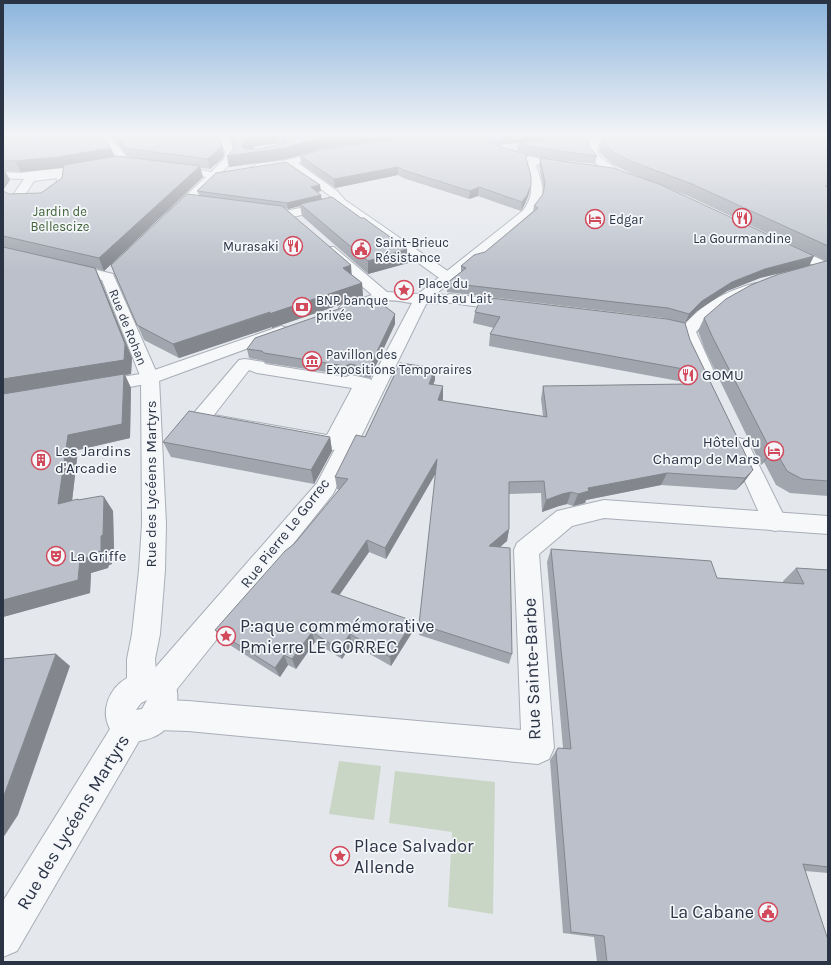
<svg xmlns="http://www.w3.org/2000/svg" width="831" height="965" viewBox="0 0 831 965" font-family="Karla,sans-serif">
	<rect width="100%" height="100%" fill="#e4e7ec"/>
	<g fill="#c9d6c5">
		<polygon points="339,761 381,766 374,820 329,814"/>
		<polygon points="395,771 495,782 493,914 448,907 452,832 389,823"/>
	</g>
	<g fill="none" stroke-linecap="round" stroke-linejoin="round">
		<g stroke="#a9aeb7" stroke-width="2">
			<g id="pedestrian">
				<polygon points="100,135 109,135 127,157 124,164 118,164 116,162 117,157"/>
				<path d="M449,135c31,0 58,18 88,23 9,2 31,1 36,7l-5,3 -30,-4 -2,2c6,16 11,29 0,44 -3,4 -6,5 -11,3l-2,-2c12,-18 9,-26 3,-45l3,-4 -79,-25z"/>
				<path d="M593,135l3,1 4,4 -3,12 4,6 16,11 1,2 -1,2c-12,3 -24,-13 -30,-21l3,-11 -25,3 -5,-3 5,-3z"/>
				<polygon points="329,149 332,150 334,152 332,154 298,163 337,191 345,200 452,274 454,277 452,280 447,281 442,280 337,204 329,195 290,167 287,166 257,170 252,167 257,164 287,160"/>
				<path d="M62,171l5,3 -1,14 -20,16h-31l-4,-1 -2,-2 17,-25zM57,178l-1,9 -17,12 -16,-1 11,-17z"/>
				<polygon points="330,202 334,203 336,205 334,207 289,218 285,217 283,214 285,211"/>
				<polygon points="784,242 828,263 828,272 779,249 777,246 779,243"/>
				<path d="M756,283l5,1 2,3c-4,6 -23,11 -30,15 -14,8 -26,18 -37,30l18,40 -3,4 -6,1 -6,-1 -13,-25 -6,-20c17,-25 47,-41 76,-48z"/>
				<polygon points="450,294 509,301 514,303 517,306 514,309 509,311 445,302 442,299 445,296"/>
				<path d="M245,359l19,3 1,2 81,13 5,-2 19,4 3,4 -33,65 -7,2 -140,-26 -3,-5 3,-5 46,-54zM249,370l8,3 95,15 -25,47 -113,-20z"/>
				<polygon points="739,438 746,440 749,445 787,522 783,529 775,531 767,529 763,522 729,445 732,440"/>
			</g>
		</g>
		<g stroke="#a9aeb7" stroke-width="2">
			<g id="minor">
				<polygon points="218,135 226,135 236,154 234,160 176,218 168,218 166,215 168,212 206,177 173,171 168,168 173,165 211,172 224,159 226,154"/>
				<path d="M583,135h40c-7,6 -33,7 -40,0z"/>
				<polygon points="91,164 96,167 95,169 21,179 3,178 3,172 21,173"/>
				<path d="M529,207l4,2 2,2 -2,2 -97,81 19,2 3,3 -3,3 -29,2 -93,190 -164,205 -4,1 23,1 333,29 -7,-180 3,-7 40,-32 47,-11 224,16v18l-224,-16 -32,8 -33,28 15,194 -5,11 -11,5 -350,-33 -31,-1 -11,-4 -4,-11 4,-11 8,-3 -7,-2 -4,-11 4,-11 170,-194 95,-180c-9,-1 -20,-4 -29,-2 -13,2 -27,14 -41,10l-3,-3 3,-3 30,-10 -48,-42 -2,-3 2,-3h10l53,45 31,2 107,-85z"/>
				<polygon points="281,326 287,328 289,331 287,334 156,382 98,393 92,391 89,387 92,383 98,381 146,373"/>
			</g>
		</g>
		<g stroke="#a9aeb7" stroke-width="2">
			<path id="tertiary" d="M69,263l44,11 46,104 7,146 -1,46 -5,64 -5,25 1,13c4,2 8,3 12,5 17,11 8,41 -4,53 -5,6 -17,10 -25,11l-122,210 -14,6v-56l107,-172c-10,-18 -1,-41 17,-51v-19l5,-25 7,-64 3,-46 -1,-146 -39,-98 -38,-10 -2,-3 2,-3zM147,700l-5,9 -6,1 5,-7z"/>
		</g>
		<use href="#pedestrian" fill="#f7f8fa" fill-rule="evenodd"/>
		<use href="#minor" fill="#f7f8fa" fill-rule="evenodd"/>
		<use href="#tertiary" fill="#f7f8fa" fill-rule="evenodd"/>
	</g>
	<g fill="#a1a5ae" fill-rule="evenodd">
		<polygon points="3,135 102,135 114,156 128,157 126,154 111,135 218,135 224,154 223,158 210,169 200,168 203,177 104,271 95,268 101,281 132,358 131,374 125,375 131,388 130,438 78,450 72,501 78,499 79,500 104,497 113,511 114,549 111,549 112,564 109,565 108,568 91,573 90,593 3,617 3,191 9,194 41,193 62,178 63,167 21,172 5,171 10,180 3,190"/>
		<path d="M228,135h206l-89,10 -24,4 -35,10 -57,8 -2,-11 6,-6 1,-3zM280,143l3,1 -23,5h-8h1l2,-3z"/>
		<polygon points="467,135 582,135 582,136 588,145 597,156 595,164 536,157 517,151 518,143 575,136 504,144 500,145"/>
		<polygon points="603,135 828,135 828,496 790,493 776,485 764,462 761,465 705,350 698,331 704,318 826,261 688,196 630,173 612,164 599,152"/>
		<polygon points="300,156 527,162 531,185 529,194 525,204 521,211 478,196 469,199 403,178 398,175 335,188 301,164"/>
		<polygon points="540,158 809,266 760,278 727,291 697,311 685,323 690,340 753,470 744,482 736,490 661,485 586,500 585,503 573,506 567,504 559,506 542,512 541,493 509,494 509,529 507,541 500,547 512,654 509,664 419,635 419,624 436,473 386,559 369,552 339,595 413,631 391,666 352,644 342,659 315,642 296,669 288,665 280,677 222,640 215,630 294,544 340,490 337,489 335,477 365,437 435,380 433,385 443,386 442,401 543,416 541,399 543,386 683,384 684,382 489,346 490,334 494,328 473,323 475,312 678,322 664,318 447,292 447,283 461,272 461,266 485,252 533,211 534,206 543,194 544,190 539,166"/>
		<polygon points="197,191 321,191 317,192 322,199 408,263 368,274 302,216 300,206 288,209 285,208 352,275 362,283 363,297 272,328 272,327 179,358 144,340 111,265 199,195"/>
		<polygon points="395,314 395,324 370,378 351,374 346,375 266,363 264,361 249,358 247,349"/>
		<polygon points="330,437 332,451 314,484 171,457 163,442"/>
		<polygon points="551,549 717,578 783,583 783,581 796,568 828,570 828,873 805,871 828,962 597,962 594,937 563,933 550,760 558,748 563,748 547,562"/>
	</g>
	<g fill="#83868d">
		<polygon points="39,135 62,135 41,140"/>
		<polygon points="253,135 279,135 280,143 255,146 253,149 248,150 245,153 320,138 340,135 434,135 345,145 321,149 286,159 229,167 227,156 241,146 246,140"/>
		<polygon points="501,135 582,135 582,136 504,144 500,145"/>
		<polygon points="222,144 224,154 223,158 210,169 208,159"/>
		<polygon points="111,148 115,158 63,168 21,172 15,161"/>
		<polygon points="200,166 203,177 104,271 99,258"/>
		<polygon points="398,167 398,175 335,188 334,179"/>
		<polygon points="4,169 10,180 3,190 3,171"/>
		<polygon points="320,185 321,191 311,193 311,187"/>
		<polygon points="531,185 529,194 525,204 521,211 522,202"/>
		<polygon points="479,187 478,196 469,199 470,191"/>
		<polygon points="321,195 322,201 300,204 300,206 288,209 287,203"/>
		<polygon points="407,249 408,263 368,274 368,261"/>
		<polygon points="814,256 809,266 760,278 727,291 697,311 685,323 689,314 702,301 732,282 765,269"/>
		<polygon points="351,265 352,279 343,268"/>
		<polygon points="95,268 101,281 132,358 131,374 125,375 131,388 130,438 78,450 70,518 58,504 3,395 3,379"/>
		<polygon points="362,283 363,297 272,328 272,327 179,358 173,344"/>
		<polygon points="395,314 395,324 370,378 369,368"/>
		<polygon points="350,364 351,374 346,375 345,366"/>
		<polygon points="435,368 435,380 428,397 429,384"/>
		<polygon points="443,386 443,399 438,412 438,400"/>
		<polygon points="330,437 332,451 314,484 311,470"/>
		<polygon points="774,448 764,462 761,465 771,451"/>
		<polygon points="437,459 437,471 386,559 385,548"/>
		<polygon points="753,470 744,482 736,490 745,478"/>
		<polygon points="667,473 661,485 586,500 585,503 573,506 578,494 588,488"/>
		<polygon points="571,492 567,504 559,506 542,512 546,500 562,494"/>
		<polygon points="104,497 113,511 114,549 111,549 112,564 109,565 108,568 91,573 90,593 3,617 3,600 80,559 101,536"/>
		<polygon points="509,529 507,541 487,558 489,546"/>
		<polygon points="367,540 369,552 334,603 331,592"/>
		<polygon points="413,621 413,631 391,666 390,657"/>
		<polygon points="312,632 315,642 296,669 292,659"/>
		<polygon points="350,634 352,644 342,659 339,649"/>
		<polygon points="56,654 70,666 18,815 3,838 3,798"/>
		<polygon points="284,655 288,665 280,677 275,668"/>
	</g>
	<g fill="#bbc0ca" stroke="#83868d">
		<polygon points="60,135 102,135 111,148 58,157 15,161 3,160 3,137 42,138 59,136"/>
		<polygon points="116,135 218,135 222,144 220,148 208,159 124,148 124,146"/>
		<polygon points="231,135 256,135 253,135 251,138 246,140 241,146 245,149 260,149 285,143 288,140 284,135 340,135 320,138 284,148 227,156 233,150 235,143"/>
		<polygon points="448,135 463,135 528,155 526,158 531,176 531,185 527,195 522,202 479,187 470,191 403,170 398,167 334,179 300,156 321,150 345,146"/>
		<polygon points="590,135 588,145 597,156 538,148 518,143"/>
		<polygon points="603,135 828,135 828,186 825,186 828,187 828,246 692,184 633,162 615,153 601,141"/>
		<polygon points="117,156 200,166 99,258 3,236 3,191 9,194 41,193 62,178 64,165"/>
		<polygon points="540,158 613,168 659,184 814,256 765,269 732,282 702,301 689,314 668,308 447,283 466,268 461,266 474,255 485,252 538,208 534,206 543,194 545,183"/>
		<polygon points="286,162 320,185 311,187 321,195 287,203 197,191 216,173"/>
		<polygon points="187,194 282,206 351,265 343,268 362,283 269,314 270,312 173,344 137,325 111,265"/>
		<polygon points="332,197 361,218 364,218 372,224 407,249 368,261 300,204"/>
		<polygon points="3,247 95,268 125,344 124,360 3,379"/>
		<polygon points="826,261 828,261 828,481 802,479 787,471 774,448 771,451 712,336 704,318 726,299 751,285 779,274"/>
		<polygon points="373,297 395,314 369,368 350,364 345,366 264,353 262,351 247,349 255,338"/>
		<polygon points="482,297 667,319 685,323 690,340 753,470 745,478 667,473 588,488 589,491 578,494 571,492 562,494 546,500 544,481 509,482 509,529 489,546 510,548 512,654 419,624 437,459 385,548 367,540 331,592 413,621 390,657 350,634 339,649 312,632 292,659 284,655 275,668 215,630 285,551 294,544 348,479 335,477 356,435 365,437 400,363 435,368 429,384 443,386 438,400 547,417 543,386 688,384 689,370 490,334 500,317 475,312"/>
		<polygon points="124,374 122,424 68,435 58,504 78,499 78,500 101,496 104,497 103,535 101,536 101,551 98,552 98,555 80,559 78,580 3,600 3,394"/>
		<polygon points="189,411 330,437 311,470 163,442"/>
		<polygon points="551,549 711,561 717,578 804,584 796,568 828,570 828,867 803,864 828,940 828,962 607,962 604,936 571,932 556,752 558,748 571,749"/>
		<polygon points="56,654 3,798 3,659"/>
	</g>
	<linearGradient id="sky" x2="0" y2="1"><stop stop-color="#8bb4dd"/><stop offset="0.5" stop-color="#f3f4f6"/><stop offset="1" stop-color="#f3f4f6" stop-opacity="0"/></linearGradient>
	<rect width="831" height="270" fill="url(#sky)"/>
	<defs>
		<g id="restaurant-ring" transform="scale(1)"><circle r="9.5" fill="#f4f6f9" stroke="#d1495b" stroke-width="1.5"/><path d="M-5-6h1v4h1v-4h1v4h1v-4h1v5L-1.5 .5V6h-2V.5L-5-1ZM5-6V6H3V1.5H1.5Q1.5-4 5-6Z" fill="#d1495b"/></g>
		<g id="hotel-ring" transform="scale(1)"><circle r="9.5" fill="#f4f6f9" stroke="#d1495b" stroke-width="1.5"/><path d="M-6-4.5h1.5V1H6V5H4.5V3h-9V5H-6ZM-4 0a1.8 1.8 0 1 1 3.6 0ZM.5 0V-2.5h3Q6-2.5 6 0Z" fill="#d1495b"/></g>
		<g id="civic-ring" transform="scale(1)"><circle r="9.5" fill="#f4f6f9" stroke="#d1495b" stroke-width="1.5"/><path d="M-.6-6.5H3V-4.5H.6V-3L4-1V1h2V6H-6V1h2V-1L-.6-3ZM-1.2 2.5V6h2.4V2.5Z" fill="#d1495b"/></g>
		<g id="sight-ring" transform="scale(1)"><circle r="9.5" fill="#f4f6f9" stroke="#d1495b" stroke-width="1.5"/><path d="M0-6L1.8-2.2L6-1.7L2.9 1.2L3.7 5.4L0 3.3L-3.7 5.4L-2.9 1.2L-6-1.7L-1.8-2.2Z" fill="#d1495b"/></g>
		<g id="bank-ring" transform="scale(1)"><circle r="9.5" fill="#f4f6f9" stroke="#d1495b" stroke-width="1.5"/><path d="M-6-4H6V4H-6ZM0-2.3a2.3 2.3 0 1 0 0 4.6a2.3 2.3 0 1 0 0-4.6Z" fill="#d1495b"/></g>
		<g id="museum-ring" transform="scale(1)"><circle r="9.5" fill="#f4f6f9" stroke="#d1495b" stroke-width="1.5"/><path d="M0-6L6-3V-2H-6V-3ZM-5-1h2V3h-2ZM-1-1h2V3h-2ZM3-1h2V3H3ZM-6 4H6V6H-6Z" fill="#d1495b"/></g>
		<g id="building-ring" transform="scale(1)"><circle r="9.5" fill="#f4f6f9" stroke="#d1495b" stroke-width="1.5"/><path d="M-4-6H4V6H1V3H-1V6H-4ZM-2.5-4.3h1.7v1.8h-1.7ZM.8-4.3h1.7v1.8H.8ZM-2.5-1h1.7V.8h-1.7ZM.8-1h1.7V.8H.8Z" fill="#d1495b"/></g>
		<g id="theatre-ring" transform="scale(1)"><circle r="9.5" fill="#f4f6f9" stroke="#d1495b" stroke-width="1.5"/><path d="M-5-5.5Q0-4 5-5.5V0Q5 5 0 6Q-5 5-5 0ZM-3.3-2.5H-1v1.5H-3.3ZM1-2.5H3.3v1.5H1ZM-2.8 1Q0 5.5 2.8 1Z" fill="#d1495b"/></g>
	</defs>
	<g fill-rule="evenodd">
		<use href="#restaurant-ring" x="742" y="218"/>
		<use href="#hotel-ring" x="595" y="219"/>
		<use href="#restaurant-ring" x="293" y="246"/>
		<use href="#civic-ring" x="361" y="249"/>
		<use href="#sight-ring" x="404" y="290"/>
		<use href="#bank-ring" x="302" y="307"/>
		<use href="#museum-ring" x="312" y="361"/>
		<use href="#restaurant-ring" x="688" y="375"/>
		<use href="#hotel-ring" x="774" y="451"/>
		<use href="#building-ring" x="41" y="460"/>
		<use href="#theatre-ring" x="56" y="556"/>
		<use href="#sight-ring" x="226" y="636"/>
		<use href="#sight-ring" x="340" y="856"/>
		<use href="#civic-ring" x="768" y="912"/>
	</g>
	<g text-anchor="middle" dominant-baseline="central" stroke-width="3.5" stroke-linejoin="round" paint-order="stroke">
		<g font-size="13" fill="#3f6138" stroke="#f4f6f9">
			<text x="60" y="211">Jardin de<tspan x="60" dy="15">Bellescize</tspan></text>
		</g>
		<g font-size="13" fill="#2b3445" stroke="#f4f6f9" text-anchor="start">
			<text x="609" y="219">Edgar</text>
			<text x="742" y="238" text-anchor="middle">La Gourmandine</text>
			<text x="375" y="242">Saint-Brieuc<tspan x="375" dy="15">Résistance</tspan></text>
			<text x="279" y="246" text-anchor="end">Murasaki</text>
			<text x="418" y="283">Place du<tspan x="418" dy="15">Puits au Lait</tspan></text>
			<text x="316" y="300">BNP banque<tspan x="316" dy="15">privée</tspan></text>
			<text x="326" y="354">Pavillon des<tspan x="326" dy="15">Expositions Temporaires</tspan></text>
		</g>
		<g font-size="13" fill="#2b3445" stroke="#f4f6f9">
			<text transform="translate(128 327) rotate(68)">Rue de Rohan</text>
		</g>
		<g font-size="15" fill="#2b3445" stroke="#f4f6f9" text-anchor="start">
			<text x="702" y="375">GOMU</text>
			<text x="760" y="442" text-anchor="end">Hôtel du<tspan x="760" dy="17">Champ de Mars</tspan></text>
			<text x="55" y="451">Les Jardins<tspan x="55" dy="17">d'Arcadie</tspan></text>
			<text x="70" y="556">La Griffe</text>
		</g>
		<g font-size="15" fill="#2b3445" stroke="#f4f6f9">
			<text transform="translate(151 484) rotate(-90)">Rue des Lycéens Martyrs</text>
			<text transform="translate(285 533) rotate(-52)">Rue Pierre Le Gorrec</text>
		</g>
		<g font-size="18" fill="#2b3445" stroke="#f4f6f9" text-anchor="start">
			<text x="240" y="626">P:aque commémorative<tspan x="240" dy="21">Pmierre LE GORREC</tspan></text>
			<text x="354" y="846">Place Salvador<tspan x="354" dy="21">Allende</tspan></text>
			<text x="754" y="912" text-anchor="end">La Cabane</text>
		</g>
		<g font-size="18" fill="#2b3445" stroke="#f4f6f9">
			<text transform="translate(532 669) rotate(-92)">Rue Sainte-Barbe</text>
			<text transform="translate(73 822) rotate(-59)">Rue des Lycéens Martyrs</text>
		</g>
	</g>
	<rect width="831" height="965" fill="none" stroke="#2b3445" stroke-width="8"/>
</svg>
